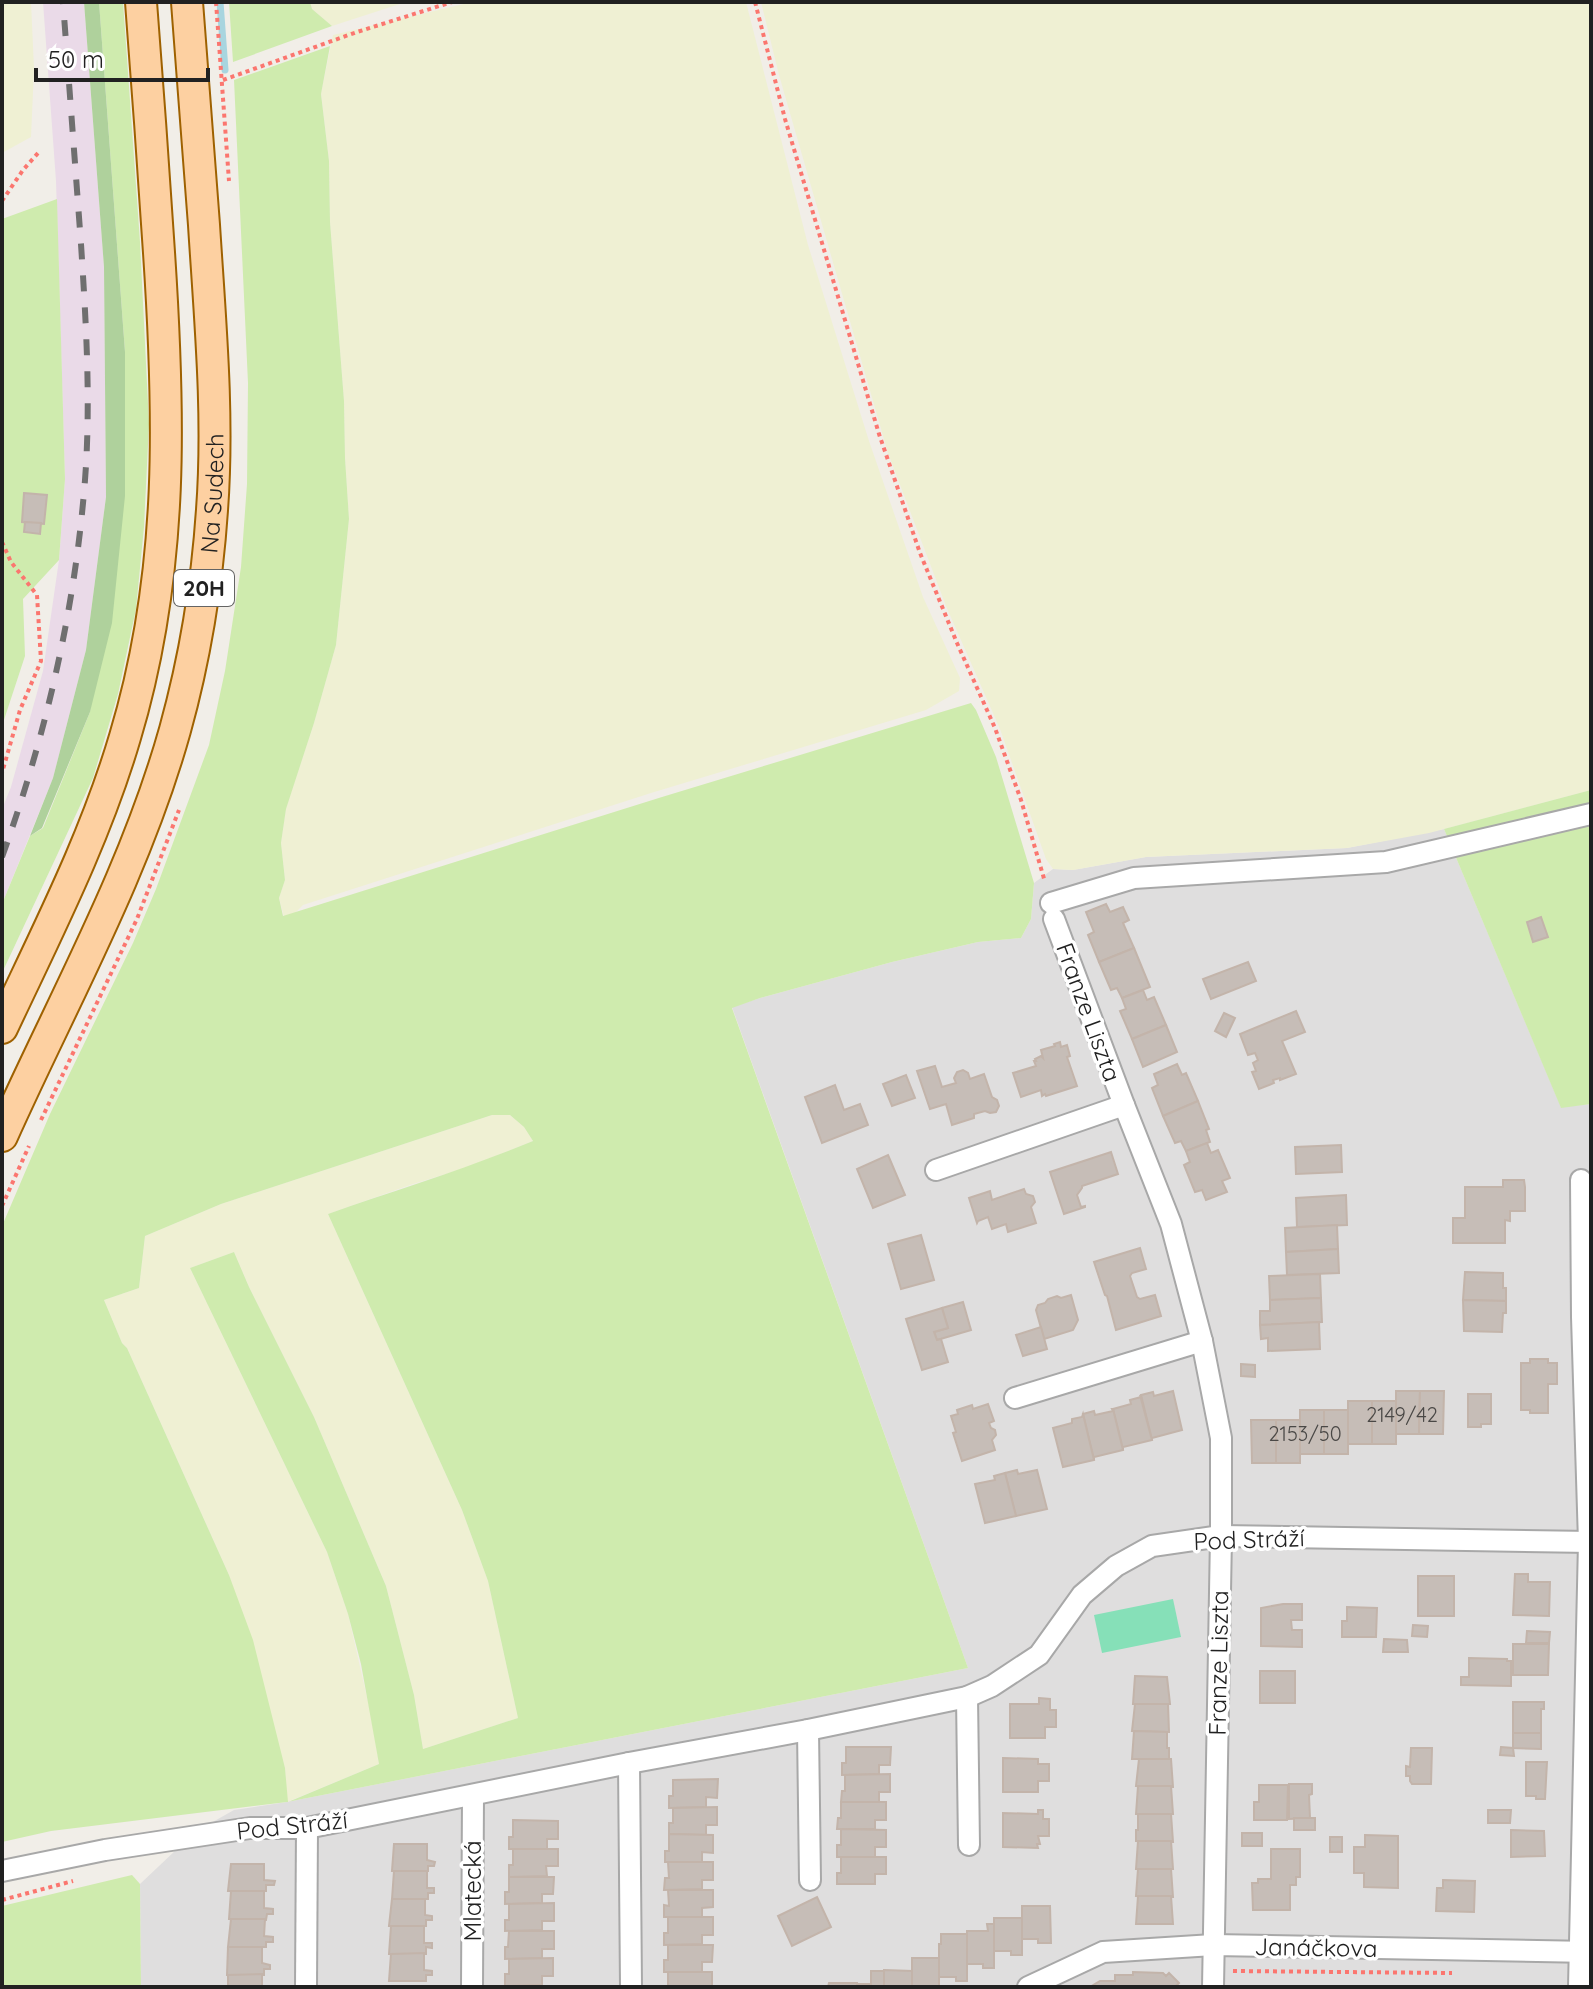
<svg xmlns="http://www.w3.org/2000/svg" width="1593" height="1989" viewBox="0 0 1593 1989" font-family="Quicksand,sans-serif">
	<rect width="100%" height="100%" fill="#f1eee8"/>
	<polygon fill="#dfdede" points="1444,829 1561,1107 1591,1104 1591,1987 141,1987 140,1884 195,1832 234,1810 287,1802 968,1668 732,1007 760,998 892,962 978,942 1021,938 1031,919 1034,883 1053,869 1073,870 1146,857 1347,848"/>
	<polygon fill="#eadae8" points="43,2 84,2 104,267 106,497 86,650 53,778 2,904 2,809 11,787 43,671 59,560 65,479 56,181"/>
	<g fill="#eff0d3">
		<polygon points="2,2 31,2 34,69 31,137 2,153"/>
		<polygon points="310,2 406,2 332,26 312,9"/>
		<polygon points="472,2 746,2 808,245 869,441 923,597 960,678 959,691 926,710 651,793 303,905 294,914 284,917 279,898 285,880 281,843 286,808 314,723 336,645 349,519 345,458 344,401 330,222 329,161 321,93 333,35"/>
		<polygon points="761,2 1591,2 1591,790 1429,833 1347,848 1146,857 1073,870 1053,869 1046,859 1000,729 946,606 888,453 779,75"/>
		<polygon points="492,1115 510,1115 524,1127 533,1141 465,1168 410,1185 328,1214 462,1510 488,1581 518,1718 423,1749 414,1695 386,1586 314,1417 249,1287 234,1252 190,1268 327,1552 348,1614 371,1715 379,1764 287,1802 285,1768 229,1575 127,1348 122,1343 104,1300 139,1288 145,1236 221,1204"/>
	</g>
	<g fill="#cfebae" fill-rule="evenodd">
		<polygon points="99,2 123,2 140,242 149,424 144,527 136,609 118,694 93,778 2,973 2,904 30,836 43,828 90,712 125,352"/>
		<polygon points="229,2 310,2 312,9 332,26 233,62"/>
		<path d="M330,46l-9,48 8,67 1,61 14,179 1,57 4,61 -13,126 -22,78 -28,86 -5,34 4,37 -6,18 4,18 379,-119 309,-94 5,7 20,47 38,126 -3,36 -10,19 -43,4 -86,20 -132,36 -28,10 236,660 -681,134 -236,29 -49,11v-616l48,-112 83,-171 23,-54 53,-144 16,-74 16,-104 6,-83 1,-101 -14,-303zM492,1115h18l14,12 9,14c-67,28 -137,49 -205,73l134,296 26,71 30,137 -95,31 -9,-54 -28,-109 -72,-169 -65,-130 -15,-35 -44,16 137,284 21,62 13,50 18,100 -91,38 -3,-34 -32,-128 -24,-65 -102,-227 -5,-5 -18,-43 35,-12 6,-52 76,-32z"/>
		<polygon points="57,199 65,479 59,560 23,599 25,656 2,726 2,219"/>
		<polygon points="1591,790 1591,1104 1561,1108 1444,829"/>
		<polygon points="132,1875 140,1884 141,1987 2,1987 2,1906"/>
	</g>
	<polygon fill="#afd19c" points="84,2 99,2 125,352 125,496 112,623 90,712 42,828 30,836 53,778 86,650 106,497 104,267"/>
	<polygon fill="#86e0b8" points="1173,1599 1181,1637 1102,1653 1094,1615"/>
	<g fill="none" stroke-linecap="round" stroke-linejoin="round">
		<polyline stroke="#a8d5df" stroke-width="7" points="220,2 225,70"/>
	</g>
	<g fill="#c6bdb7" stroke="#c3b4aa" stroke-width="2">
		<polygon points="24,493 47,495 44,524 22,522"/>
		<polygon points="25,522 41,523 40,534 24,532"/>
		<polygon points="1106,904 1110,912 1123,907 1129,920 1123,923 1134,948 1099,962 1088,935 1094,932 1086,912"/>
		<polygon points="1541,917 1548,937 1533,942 1527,922"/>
		<polygon points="1134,948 1150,987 1122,998 1117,988 1111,990 1099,962"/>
		<polygon points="1248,962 1256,981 1211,999 1203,979"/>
		<polygon points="1143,990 1147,1000 1154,997 1166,1025 1132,1039 1120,1011 1126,1009 1122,998"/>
		<polygon points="1296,1011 1305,1032 1282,1041 1296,1074 1280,1080 1280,1078 1273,1080 1274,1083 1259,1089 1252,1072 1256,1071 1253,1063 1258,1060 1255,1053 1248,1055 1240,1034"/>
		<polygon points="1224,1013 1235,1018 1226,1037 1215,1031"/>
		<polygon points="1166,1025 1177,1052 1143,1067 1132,1039"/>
		<polygon points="1060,1042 1061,1047 1067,1045 1070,1056 1067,1057 1077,1086 1046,1096 1045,1094 1042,1096 1041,1090 1021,1097 1013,1073 1036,1066 1034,1061 1036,1061 1035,1059 1041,1056 1043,1058 1041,1050 1055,1046 1054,1044"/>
		<polygon points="1177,1064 1182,1075 1186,1073 1198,1101 1163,1116 1152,1088 1158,1085 1154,1074"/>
		<polygon points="935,1066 942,1087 956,1083 954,1078 957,1072 963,1070 968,1073 970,1079 984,1074 992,1097 997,1100 999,1106 996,1112 990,1113 985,1111 974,1114 974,1118 952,1125 946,1104 930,1109 917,1071"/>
		<polygon points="906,1075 915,1098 892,1106 883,1084"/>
		<polygon points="835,1085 844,1110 860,1104 868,1125 822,1143 805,1097"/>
		<polygon points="1198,1101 1209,1129 1206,1130 1210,1142 1186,1151 1181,1141 1175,1143 1163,1116"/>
		<polygon points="1207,1143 1211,1153 1218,1150 1230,1178 1222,1181 1227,1192 1206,1200 1202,1190 1195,1192 1184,1165 1190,1162 1186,1151"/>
		<polygon points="1341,1145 1342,1172 1296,1174 1295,1147"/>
		<polygon points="1111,1152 1118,1174 1082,1186 1082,1188 1077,1195 1081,1207 1085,1206 1085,1207 1064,1214 1050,1172"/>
		<polygon points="888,1155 905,1195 873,1208 857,1169"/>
		<polygon points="1503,1180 1524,1180 1525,1187 1525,1211 1510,1211 1510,1221 1505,1220 1505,1243 1453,1243 1453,1218 1465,1218 1465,1187 1503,1187"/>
		<polygon points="1024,1189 1026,1194 1033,1196 1035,1202 1031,1207 1036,1223 1008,1232 1006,1224 992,1229 988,1217 978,1221 977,1223 969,1198 990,1191 992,1200"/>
		<polygon points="1346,1195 1347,1225 1297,1227 1296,1198"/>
		<polygon points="1337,1225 1338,1249 1286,1252 1285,1228"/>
		<polygon points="921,1235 934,1280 901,1289 888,1244"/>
		<polygon points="1140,1248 1146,1269 1132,1273 1130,1276 1137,1297 1140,1299 1155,1295 1161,1316 1116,1330 1107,1296 1105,1295 1094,1262"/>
		<polygon points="1338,1249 1339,1273 1287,1275 1286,1252"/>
		<polygon points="1465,1272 1503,1273 1503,1288 1506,1288 1506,1301 1463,1300"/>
		<polygon points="1320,1274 1321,1298 1270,1300 1269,1276"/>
		<polygon points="1071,1295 1078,1320 1073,1330 1044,1339 1036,1310 1038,1305 1045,1303 1048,1299 1057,1296 1061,1298"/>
		<polygon points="1321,1298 1322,1322 1260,1325 1260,1311 1270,1311 1270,1300"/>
		<polygon points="1463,1300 1506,1301 1506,1313 1503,1313 1502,1332 1464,1331"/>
		<polygon points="963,1302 971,1330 937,1340 934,1332 948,1328 942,1308"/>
		<polygon points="942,1308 948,1328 934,1332 937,1340 941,1339 948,1362 922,1370 906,1319"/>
		<polygon points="1319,1322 1320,1349 1268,1351 1268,1338 1261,1339 1260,1325"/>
		<polygon points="1041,1327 1047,1349 1023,1356 1016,1335"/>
		<polygon points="1530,1359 1548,1359 1548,1363 1557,1363 1557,1384 1548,1384 1548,1413 1530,1413 1530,1410 1521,1410 1521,1363 1530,1363"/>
		<polygon points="1241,1364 1255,1365 1255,1377 1241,1376"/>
		<polygon points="1173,1391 1182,1430 1152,1438 1152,1440 1141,1395 1153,1392 1154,1396"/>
		<polygon points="1396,1391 1420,1391 1419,1434 1396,1434"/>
		<polygon points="1420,1391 1444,1391 1443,1434 1419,1434"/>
		<polygon points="1468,1394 1491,1394 1491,1424 1481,1424 1481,1427 1468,1427"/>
		<polygon points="1140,1395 1152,1440 1123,1447 1123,1450 1113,1409 1131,1404 1130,1400 1141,1397"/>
		<rect x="1348" y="1401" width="24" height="43"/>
		<rect x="1372" y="1401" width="24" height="43"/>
		<polygon points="988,1404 994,1421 989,1423 991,1428 995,1430 996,1435 992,1440 995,1450 962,1461 953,1433 956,1432 951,1416 958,1414 957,1410 972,1405 973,1409"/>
		<polygon points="1112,1409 1113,1409 1123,1450 1094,1457 1094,1460 1083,1414 1094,1411 1095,1415 1113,1411"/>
		<rect x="1300" y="1410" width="24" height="44"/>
		<rect x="1324" y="1410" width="24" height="44"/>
		<polygon points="1083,1414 1094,1460 1063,1467 1053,1428 1072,1423 1072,1419 1082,1417"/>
		<polygon points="1251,1420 1276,1420 1276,1463 1252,1463"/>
		<rect x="1276" y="1420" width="24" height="43"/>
		<polygon points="1017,1470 1018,1474 1037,1470 1047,1509 1016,1516 1005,1473"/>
		<polygon points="1005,1473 1016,1516 985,1523 975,1484 995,1480 994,1476"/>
		<polygon points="1515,1574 1528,1574 1528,1582 1550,1582 1549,1616 1513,1615"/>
		<rect x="1418" y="1576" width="36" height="40"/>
		<polygon points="1283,1604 1302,1604 1302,1620 1291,1620 1292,1630 1302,1630 1302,1647 1261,1646 1261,1608"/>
		<polygon points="1347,1607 1377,1608 1376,1637 1342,1637 1342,1621 1347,1621"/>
		<polygon points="1413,1625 1428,1626 1427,1637 1412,1636"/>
		<polygon points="1527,1631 1550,1632 1549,1643 1526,1643"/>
		<polygon points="1384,1639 1407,1640 1408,1652 1383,1652"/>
		<polygon points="1513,1644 1549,1644 1548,1675 1513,1675"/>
		<polygon points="1469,1658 1507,1659 1507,1661 1511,1661 1511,1686 1461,1685 1461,1677 1469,1677"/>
		<rect x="1260" y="1671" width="35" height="32"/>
		<polygon points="1135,1676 1167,1677 1170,1704 1133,1704"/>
		<polygon points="1039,1698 1050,1699 1050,1710 1056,1710 1056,1727 1045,1727 1045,1738 1010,1738 1010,1704 1039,1704"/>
		<polygon points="1513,1702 1544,1702 1544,1709 1541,1709 1541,1733 1513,1733"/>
		<polygon points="1135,1704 1168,1704 1169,1732 1132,1731"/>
		<polygon points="1134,1731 1167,1732 1167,1748 1169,1748 1169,1759 1132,1759"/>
		<polygon points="1513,1733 1541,1733 1541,1749 1513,1748"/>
		<polygon points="846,1747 891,1747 890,1765 879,1765 879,1774 842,1775 842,1763 846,1763"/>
		<polygon points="1501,1747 1513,1748 1514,1756 1500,1755"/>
		<polygon points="1411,1748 1432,1748 1431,1784 1412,1784 1410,1781 1410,1776 1406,1776 1406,1766 1410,1767"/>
		<polygon points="1003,1758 1038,1759 1038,1764 1049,1764 1049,1781 1038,1781 1038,1792 1003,1792"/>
		<polygon points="1139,1759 1171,1759 1173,1787 1136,1786"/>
		<polygon points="1526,1762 1547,1762 1545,1799 1536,1799 1536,1796 1526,1796"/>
		<polygon points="890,1774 890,1792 879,1792 879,1802 841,1802 842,1791 845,1791 845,1775"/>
		<polygon points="718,1779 717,1798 706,1797 706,1807 669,1808 669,1796 673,1796 673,1780"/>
		<polygon points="1289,1784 1312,1784 1312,1794 1309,1795 1310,1818 1289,1819"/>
		<polygon points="1259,1785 1288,1785 1287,1820 1254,1820 1254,1802 1259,1802"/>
		<polygon points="1138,1786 1171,1786 1173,1814 1136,1814"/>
		<polygon points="841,1802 886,1802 886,1820 875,1820 875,1829 837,1829 838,1818 841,1818"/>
		<polygon points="717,1807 717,1825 706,1825 706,1835 669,1834 669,1823 673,1823 673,1808"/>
		<polygon points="1038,1810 1043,1810 1043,1819 1049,1819 1049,1836 1038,1836 1040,1844 1037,1844 1038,1848 1003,1847 1003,1813 1038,1814"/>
		<polygon points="1488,1810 1511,1810 1510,1823 1488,1823"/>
		<polygon points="1138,1814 1171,1814 1173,1842 1136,1841 1136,1830 1138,1830"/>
		<rect x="1294" y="1818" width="21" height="12"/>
		<polygon points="513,1820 558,1821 558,1839 547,1839 547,1849 509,1849 509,1837 513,1837"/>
		<polygon points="841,1829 886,1830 886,1847 875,1847 875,1857 837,1857 837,1845 841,1845"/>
		<polygon points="1511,1830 1544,1831 1545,1856 1511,1857"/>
		<rect x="1242" y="1833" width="20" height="13"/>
		<polygon points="669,1834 713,1835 713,1853 702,1852 702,1862 665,1862 665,1851 669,1851"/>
		<polygon points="1365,1835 1398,1836 1398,1888 1364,1887 1364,1873 1354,1873 1354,1847 1365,1847"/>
		<rect x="1330" y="1837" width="12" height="15"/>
		<polygon points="1138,1841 1171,1841 1173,1869 1136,1869"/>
		<polygon points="394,1844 427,1844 427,1860 435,1862 434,1866 428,1866 428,1871 392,1871"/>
		<polygon points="513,1849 558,1849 558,1866 546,1866 547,1876 509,1877 509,1865 513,1865"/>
		<polygon points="1271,1849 1300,1849 1300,1877 1296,1877 1296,1885 1290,1885 1290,1910 1253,1910 1252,1883 1258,1883 1258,1879 1271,1879"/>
		<polygon points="841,1857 886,1857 886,1874 875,1874 875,1884 837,1884 837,1873 841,1873"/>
		<polygon points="668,1862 713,1862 713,1880 702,1880 702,1889 664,1890 665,1878 669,1878"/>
		<polygon points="231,1864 264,1864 264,1880 275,1881 274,1885 266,1885 266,1891 228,1891"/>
		<polygon points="1138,1869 1171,1869 1173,1897 1136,1896"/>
		<polygon points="394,1871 427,1871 427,1888 434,1888 434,1893 428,1893 428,1899 392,1899"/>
		<polygon points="509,1877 554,1877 553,1894 542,1894 542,1903 505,1904 505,1892 509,1892"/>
		<polygon points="1443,1880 1475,1881 1474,1912 1436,1911 1437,1888 1443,1888"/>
		<polygon points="668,1890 713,1890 713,1907 702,1908 702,1917 664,1917 664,1905 669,1906"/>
		<polygon points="231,1891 264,1891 264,1908 273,1909 273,1914 267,1914 266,1920 229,1919"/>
		<polygon points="1138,1896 1171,1896 1173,1924 1136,1924"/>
		<polygon points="817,1897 831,1927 792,1946 778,1916"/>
		<polygon points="392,1899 425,1899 425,1915 432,1916 432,1920 426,1920 426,1926 389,1926"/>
		<polygon points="554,1903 554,1921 542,1921 542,1930 505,1931 505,1920 509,1920 509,1904"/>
		<polygon points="1022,1906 1050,1906 1051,1943 1038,1943 1038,1939 1022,1939"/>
		<polygon points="668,1917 713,1917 713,1935 702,1935 702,1944 664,1945 664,1933 668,1933"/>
		<polygon points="994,1918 1022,1918 1022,1955 1011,1955 1011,1951 994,1951"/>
		<polygon points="231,1919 265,1919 264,1936 273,1937 273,1942 266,1942 266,1947 228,1947"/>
		<polygon points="987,1924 994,1924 994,1968 983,1968 983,1964 967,1964 967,1931 988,1931"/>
		<polygon points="391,1926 424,1926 424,1943 432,1943 432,1948 426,1947 426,1954 389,1954"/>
		<polygon points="509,1931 554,1931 554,1949 542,1949 542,1958 505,1959 505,1947 508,1947"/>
		<polygon points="941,1934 967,1934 967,1981 956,1981 956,1977 939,1977 939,1944 941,1944"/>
		<polygon points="668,1945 713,1945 712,1962 702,1962 702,1972 664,1972 664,1960 668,1960"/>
		<polygon points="228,1947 262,1947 262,1963 270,1965 270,1969 264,1969 264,1975 227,1975"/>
		<polygon points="424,1953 424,1970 432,1971 432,1975 426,1975 426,1981 389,1981 391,1954"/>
		<polygon points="553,1958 553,1976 542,1976 542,1985 505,1986 505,1974 509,1974 509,1959"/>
		<rect x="912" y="1958" width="27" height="29"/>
		<polygon points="884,1970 912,1971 912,1987 884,1987"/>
		<polygon points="871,1971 884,1971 884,1987 857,1987 856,1984 871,1984"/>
		<rect x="668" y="1972" width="44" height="15"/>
		<polygon points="1133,1972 1163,1973 1166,1976 1169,1973 1179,1983 1176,1986 1177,1987 1090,1987 1100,1981 1115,1981 1115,1975 1133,1975"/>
		<polygon points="262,1974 262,1987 228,1987 228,1975"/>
		<polygon points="829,1983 857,1983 857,1987 828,1987"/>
	</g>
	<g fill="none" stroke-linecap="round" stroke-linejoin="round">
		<g stroke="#a8a8a8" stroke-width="24">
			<g id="street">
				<polyline points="1051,903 1134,878 1386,862 1591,814"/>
				<polyline points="1054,919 1124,1105 1171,1224 1202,1341 1221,1438 1221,1536 1213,1987"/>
				<polyline points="936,1170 1124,1105"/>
				<polyline points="1015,1398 1202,1341"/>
				<polyline points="967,1697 969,1845"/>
				<polyline points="808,1730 810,1880"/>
				<polyline points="629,1763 631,1986"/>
				<polyline points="2,1871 105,1850 250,1828 307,1828 629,1763 808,1730 967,1697 992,1686 1039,1655 1082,1595 1116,1566 1152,1546 1221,1536 1591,1542"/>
				<polyline points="306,1987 307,1828"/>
				<polyline points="472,1987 473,1796"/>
				<polyline points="1028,1987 1103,1952 1213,1945 1591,1952"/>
				<polyline points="1579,1987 1589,1542 1582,1317 1581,1180"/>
			</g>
		</g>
		<g stroke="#9e6100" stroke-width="34">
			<g id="primary">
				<path d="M2,1028c45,-96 93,-189 123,-291 50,-166 45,-328 33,-499 -5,-79 -11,-157 -17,-236"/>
				<path id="s1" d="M2,1136c60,-134 133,-263 173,-406 20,-72 32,-146 37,-220 7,-95 -2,-190 -8,-285 -6,-74 -11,-149 -17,-223"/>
			</g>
		</g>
		<g stroke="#fb766f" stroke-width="4" stroke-dasharray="4 4" stroke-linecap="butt">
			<polyline points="216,2 229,181"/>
			<polyline points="755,2 785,119 879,434 920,553 957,643 995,728 1021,800 1045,882"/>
			<polyline points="223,80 357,32 452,2"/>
			<polyline points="2,201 23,170 38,153"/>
			<polyline points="2,542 11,562 37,595 41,661 20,710 2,773"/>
			<polyline points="41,1120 137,919 179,810"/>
			<polyline points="2,1206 29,1146"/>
			<polyline points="2,1900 73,1881"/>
			<polyline points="1233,1971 1452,1973"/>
		</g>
		<use href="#street" stroke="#fff" stroke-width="20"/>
		<use href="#primary" stroke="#fdd0a1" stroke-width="30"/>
		<path stroke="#6f6f6f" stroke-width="6" stroke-dasharray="16 16" stroke-linecap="butt" d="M2,857c44,-122 73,-247 83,-377 6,-79 1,-158 -4,-236 -6,-81 -12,-161 -18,-242"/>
	</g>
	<g text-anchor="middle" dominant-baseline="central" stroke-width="7" stroke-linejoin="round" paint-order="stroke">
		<g font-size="20" fill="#4a4846">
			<text x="1402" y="1414">2149/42</text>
			<text x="1305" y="1433">2153/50</text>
		</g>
		<rect fill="#fff" stroke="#646464" stroke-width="2" x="174" y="570" width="60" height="36" rx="6"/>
		<g font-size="22" font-weight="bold" fill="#212121">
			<text x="204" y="588">20H</text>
		</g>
		<g font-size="24" fill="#212121" stroke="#fff">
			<text stroke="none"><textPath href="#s1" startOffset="682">Na Sudech</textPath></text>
			<text transform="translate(1089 1012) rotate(70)">Franze Liszta</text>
			<text transform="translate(1249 1539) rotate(-2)">Pod Stráží</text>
			<text transform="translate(1218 1663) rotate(-89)">Franze Liszta</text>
			<text transform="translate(292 1825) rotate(-6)">Pod Stráží</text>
			<text transform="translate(472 1891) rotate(-90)">Mlatecká</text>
			<text transform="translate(1316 1947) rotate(1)">Janáčkova</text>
		</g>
	</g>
	<rect width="1593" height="1989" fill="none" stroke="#212121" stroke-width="8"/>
	<path d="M36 68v12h172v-12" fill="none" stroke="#212121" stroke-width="4"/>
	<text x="48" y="68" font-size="24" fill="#212121" stroke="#ffffff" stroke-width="6" paint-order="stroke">50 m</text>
</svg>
